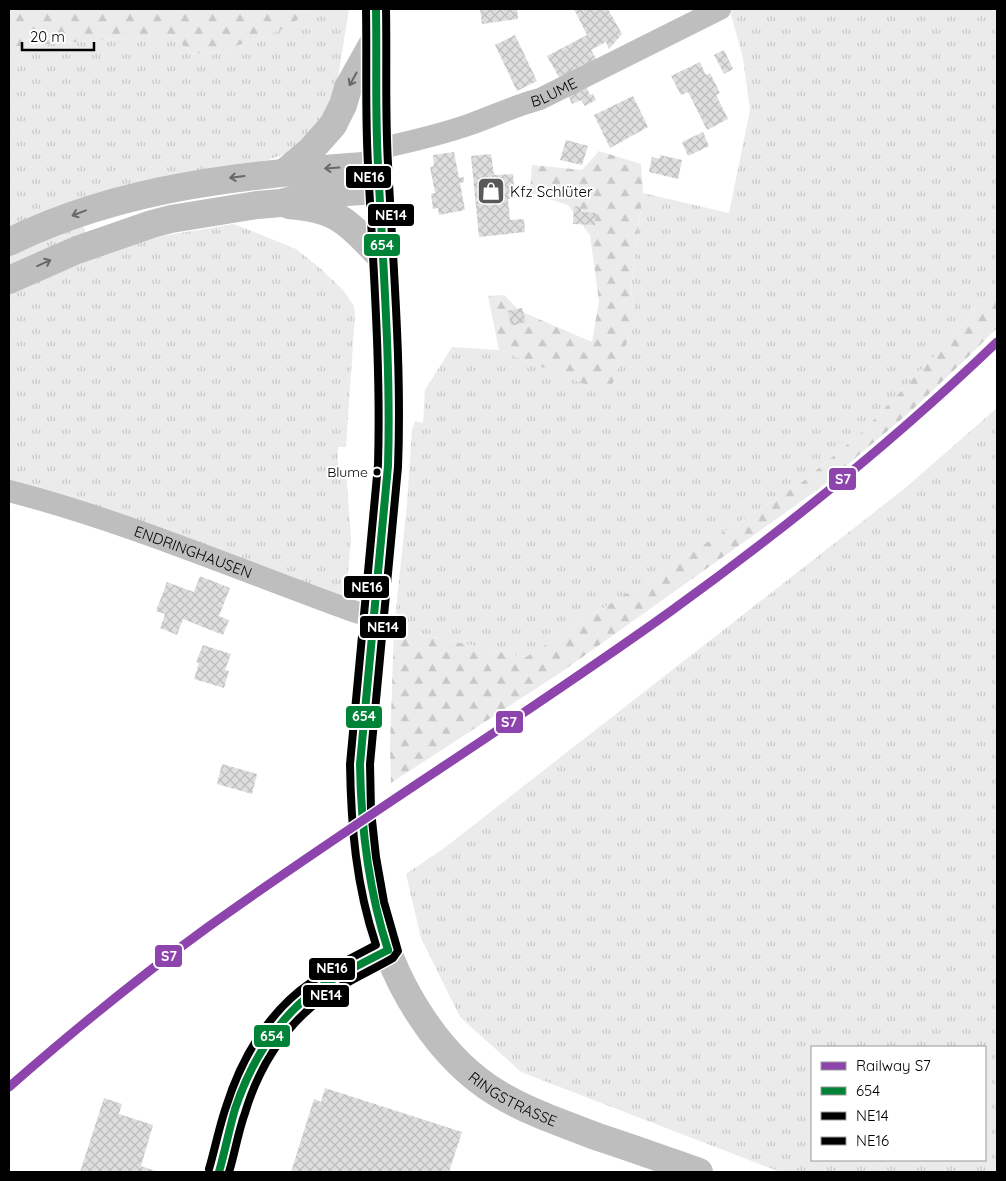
<svg xmlns="http://www.w3.org/2000/svg" width="1006" height="1181" viewBox="0 0 1006 1181" font-family="Quicksand,sans-serif">
	<defs>
		<pattern id="grass-tufts" width="24" height="20" patternUnits="userSpaceOnUse" patternTransform="scale(1.25)"><rect width="24" height="20" fill="#ebebeb"/><path d="M3 7l-1-3M5 7V3M7 7l1-3M15 17l-1-3M17 17v-4M19 17l1-3" fill="none" stroke="#c8c8c8"/></pattern>
		<pattern id="forest-firs" width="22" height="20" patternUnits="userSpaceOnUse" patternTransform="scale(1.25)"><rect width="22" height="20" fill="#ebebeb"/><path d="M5 1l3.5 6h-7zM16 11l3.5 6h-7z" fill="#c8c8c8"/></pattern>
		<pattern id="building-cross-hatch" width="8" height="8" patternUnits="userSpaceOnUse" patternTransform="scale(1.25)"><rect width="8" height="8" fill="#dedede"/><path d="M0 0l8 8M0 8l8-8" fill="none" stroke="#bdbdbd"/></pattern>
	</defs>
	<rect width="100%" height="100%" fill="#fff"/>
	<g fill="url(#grass-tufts)" fill-rule="evenodd">
		<polygon points="312,9 349,9 335,96 319,127 288,153 268,160 223,169 9,231 9,47 171,35 193,54 223,51 288,27"/>
		<polygon points="735,9 997,9 997,283 949,341 861,433 801,483 526,657 394,629 407,504 412,430 415,421 423,423 425,390 452,347 499,350 609,393 635,319 631,287 643,193 729,213 750,110 743,58 730,11"/>
		<polygon points="82,223 87,235 9,267 9,253"/>
		<polygon points="234,224 296,249 320,268 343,290 354,306 355,314 346,447 338,447 338,469 346,470 351,539 346,595 343,597 9,482 9,294 108,252 162,236"/>
		<path d="M997,408v764h-217l-259,-100 -61,-55 -39,-79 -15,-64 37,-25 461,-360zM812,1047h173v113h-173z"/>
	</g>
	<g fill="url(#forest-firs)">
		<polygon points="9,9 312,9 288,27 223,51 193,54 171,35 9,47"/>
		<polygon points="599,151 641,164 643,193 631,287 635,319 609,394 499,350 488,296 504,295 520,311 592,342 599,301 590,235 568,205 530,193 532,165 582,170"/>
		<polygon points="997,283 997,328 969,356 911,411 820,488 560,673 391,783 390,747 394,629 526,657 801,483 861,433 949,341"/>
	</g>
	<g fill="url(#building-cross-hatch)">
		<polygon points="480,9 517,9 518,19 482,24"/>
		<polygon points="574,9 608,9 622,34 610,48 609,49 606,42 591,50 598,62 561,81 547,56 587,35"/>
		<polygon points="515,35 537,81 517,91 495,45"/>
		<polygon points="724,50 733,69 724,74 714,55"/>
		<polygon points="700,62 706,75 710,73 720,93 716,95 728,119 707,130 688,92 681,95 671,76"/>
		<polygon points="585,84 590,95 593,94 596,100 585,106 581,100 572,104 567,93"/>
		<polygon points="633,96 648,127 610,148 594,115"/>
		<polygon points="703,132 709,146 688,156 682,142"/>
		<polygon points="566,140 588,146 582,165 560,160"/>
		<polygon points="454,152 459,178 464,177 464,182 460,183 465,210 439,215 438,208 433,209 431,194 435,193 430,167 434,166 433,155"/>
		<polygon points="491,154 494,175 513,174 515,198 508,199 510,220 524,219 525,232 479,237 471,156"/>
		<polygon points="660,155 682,160 678,179 649,172 652,157 660,159"/>
		<polygon points="574,206 581,207 581,212 596,213 595,225 573,224"/>
		<polygon points="522,308 526,322 511,326 508,311"/>
		<polygon points="200,576 230,588 219,616 229,620 223,635 183,619 177,635 160,628 165,614 156,611 167,582 194,592"/>
		<polygon points="203,645 231,654 225,670 229,671 224,688 194,679 199,663 196,662"/>
		<polygon points="222,764 257,774 252,794 217,784"/>
		<polygon points="325,1088 462,1132 449,1172 291,1172 314,1099 321,1102"/>
		<polygon points="104,1098 122,1104 119,1114 153,1125 141,1166 158,1172 80,1172"/>
	</g>
	<g fill="none" stroke-linecap="round" stroke-linejoin="round">
		<g stroke="#bebebe" stroke-width="22">
			<path id="s1" d="M377,149c32,-7 63,-14 94,-25 23,-8 45,-19 69,-25l180,-90"/>
			<path id="s2" d="M9,491c116,30 228,78 341,119l25,8"/>
		</g>
		<path stroke="#bebebe" stroke-width="28" d="M219,1172c6,-20 10,-42 16,-62 14,-45 41,-91 80,-119 23,-16 48,-28 73,-41"/>
		<path stroke="#bebebe" stroke-width="28" id="s3" d="M376,9c2,52 -1,104 2,156 5,100 15,200 10,301l-28,298c0,53 4,107 18,158 18,65 61,136 119,171 31,19 67,31 101,44 34,11 67,23 101,35"/>
		<g stroke="#bebebe" stroke-width="28">
			<polyline points="285,172 310,151 333,125 343,105 348,88 377,36"/>
			<path d="M289,205c16,2 31,3 46,11 17,8 35,30 49,44"/>
			<path d="M9,242c115,-57 243,-68 369,-77"/>
			<polyline points="9,280 77,250 152,224 171,219 257,205 281,203 314,194 379,190"/>
		</g>
		<g stroke="#fff" stroke-width="11">
			<g id="bus-1">
				<path d="M376,9c1,52 -1,104 2,156 5,101 13,200 10,301l-28,298c1,64 8,125 28,186"/>
				<path d="M219,1172c6,-21 10,-42 16,-63 15,-45 41,-89 80,-118 22,-16 48,-28 73,-41"/>
			</g>
		</g>
		<g stroke="#fff" stroke-width="11">
			<path id="bus-2" d="M229,1172c6,-19 9,-40 16,-59 13,-44 38,-85 75,-113 22,-17 49,-28 73,-42l5,-7 -14,-49 -8,-45 -5,-46 -1,-47 28,-297c4,-101 -5,-202 -10,-303 -3,-52 -1,-103 -2,-155"/>
		</g>
		<g stroke="#fff" stroke-width="11">
			<path id="bus-3" d="M209,1169c6,-20 10,-42 17,-62 15,-48 42,-95 84,-124 20,-15 43,-26 66,-38 -20,-59 -25,-119 -26,-181l28,-299c3,-100 -5,-200 -10,-300 -3,-52 -1,-104 -2,-156"/>
		</g>
		<use href="#bus-1" stroke="#008237" stroke-width="8"/>
		<use href="#bus-2" stroke="#000" stroke-width="8"/>
		<use href="#bus-3" stroke="#000" stroke-width="8"/>
		<g stroke="#fff" stroke-width="12">
			<path id="rail-1" d="M9,1087c64,-56 130,-110 199,-160 152,-109 311,-207 463,-316 115,-83 224,-171 326,-269"/>
		</g>
		<use href="#rail-1" stroke="#8e44ad" stroke-width="9"/>
	</g>
	<defs><path id="oneway-shaft" d="M-6 0H5M1.5-3L5.5 0L1.5 3" fill="none" stroke-width="1.6" stroke-linecap="round" stroke-linejoin="round" transform="scale(1.25)"/></defs>
	<g stroke="#686868">
		<use href="#oneway-shaft" transform="translate(353 79) rotate(119)"/>
		<use href="#oneway-shaft" transform="translate(332 168) rotate(176)"/>
		<use href="#oneway-shaft" transform="translate(237 177) rotate(173)"/>
		<use href="#oneway-shaft" transform="translate(79 213) rotate(159)"/>
		<use href="#oneway-shaft" transform="translate(44 263) rotate(-24)"/>
	</g>
	<defs>
		<g id="shop-square" transform="scale(1.4375)"><rect x="-9" y="-9" width="18" height="18" rx="4" fill="#595959" stroke="#fff"/><path d="M-5-2.5h2.3a2.7 3.5 0 0 1 5.4 0H5L5.5 6h-11ZM-1.5-2.5h3a1.5 2.3 0 0 0-3 0Z" fill="#fff"/></g>
	</defs>
	<g fill-rule="evenodd">
		<use href="#shop-square" x="491" y="191"/>
	</g>
	<circle fill="#000" stroke="#fff" stroke-width="2" cx="377" cy="472" r="4.5"/>
	<g text-anchor="middle" dominant-baseline="central" stroke-width="4" stroke-linejoin="round" paint-order="stroke">
		<g font-size="14" fill="#000" stroke="#fff" text-anchor="end">
			<text x="368" y="472">Blume</text>
		</g>
		<g font-size="15" fill="#000" stroke="#fff">
			<text stroke="none"><textPath href="#s1" startOffset="186">BLUME</textPath></text>
			<text stroke="none"><textPath href="#s2" startOffset="194">ENDRINGHAUSEN</textPath></text>
			<text stroke="none"><textPath href="#s3" startOffset="1146">RINGSTRASSE</textPath></text>
		</g>
		<g font-size="15" fill="#000" stroke="#fff" text-anchor="start">
			<text x="510" y="191">Kfz Schlüter</text>
		</g>
	</g>
	<g stroke="#fff" stroke-width="2">
		<rect x="345" y="165" width="47" height="24" rx="5" fill="#000"/>
		<rect x="367" y="203" width="48" height="24" rx="5" fill="#000"/>
		<rect x="363" y="233" width="38" height="24" rx="5" fill="#008237"/>
		<rect x="828" y="467" width="29" height="24" rx="5" fill="#8e44ad"/>
		<rect x="343" y="575" width="47" height="24" rx="5" fill="#000"/>
		<rect x="359" y="615" width="48" height="24" rx="5" fill="#000"/>
		<rect x="345" y="705" width="38" height="24" rx="5" fill="#008237"/>
		<rect x="495" y="710" width="29" height="24" rx="5" fill="#8e44ad"/>
		<rect x="154" y="944" width="29" height="24" rx="5" fill="#8e44ad"/>
		<rect x="308" y="957" width="48" height="24" rx="5" fill="#000"/>
		<rect x="302" y="984" width="48" height="24" rx="5" fill="#000"/>
		<rect x="253" y="1024" width="38" height="24" rx="5" fill="#008237"/>
	</g>
	<g font-size="14" text-anchor="middle" font-weight="bold" fill="#fff">
		<text x="369" y="182">NE16</text>
		<text x="391" y="220">NE14</text>
		<text x="382" y="250">654</text>
		<text x="843" y="484">S7</text>
		<text x="367" y="592">NE16</text>
		<text x="383" y="632">NE14</text>
		<text x="364" y="721">654</text>
		<text x="509" y="727">S7</text>
		<text x="169" y="961">S7</text>
		<text x="332" y="973">NE16</text>
		<text x="326" y="1000">NE14</text>
		<text x="272" y="1041">654</text>
	</g>
	<rect width="1006" height="1181" fill="none" stroke="#000000" stroke-width="20"/>
	<rect x="811" y="1046" width="175" height="115" fill="#ffffff" stroke="#999999"/>
	<rect x="821" y="1062" width="25" height="8" fill="#8e44ad" stroke="#999999"/>
	<text x="856" y="1071" font-size="15" fill="#000000">Railway S7</text>
	<rect x="821" y="1087" width="25" height="8" fill="#008237" stroke="#999999"/>
	<text x="856" y="1096" font-size="15" fill="#000000">654</text>
	<rect x="821" y="1112" width="25" height="8" fill="#000000" stroke="#999999"/>
	<text x="856" y="1121" font-size="15" fill="#000000">NE14</text>
	<rect x="821" y="1137" width="25" height="8" fill="#000000" stroke="#999999"/>
	<text x="856" y="1146" font-size="15" fill="#000000">NE16</text>
	<path d="M22 42v8h72v-8" fill="none" stroke="#000000" stroke-width="2.5"/>
	<text x="30" y="42" font-size="15" fill="#000000" stroke="#ffffff" stroke-width="4" paint-order="stroke">20 m</text>
</svg>
